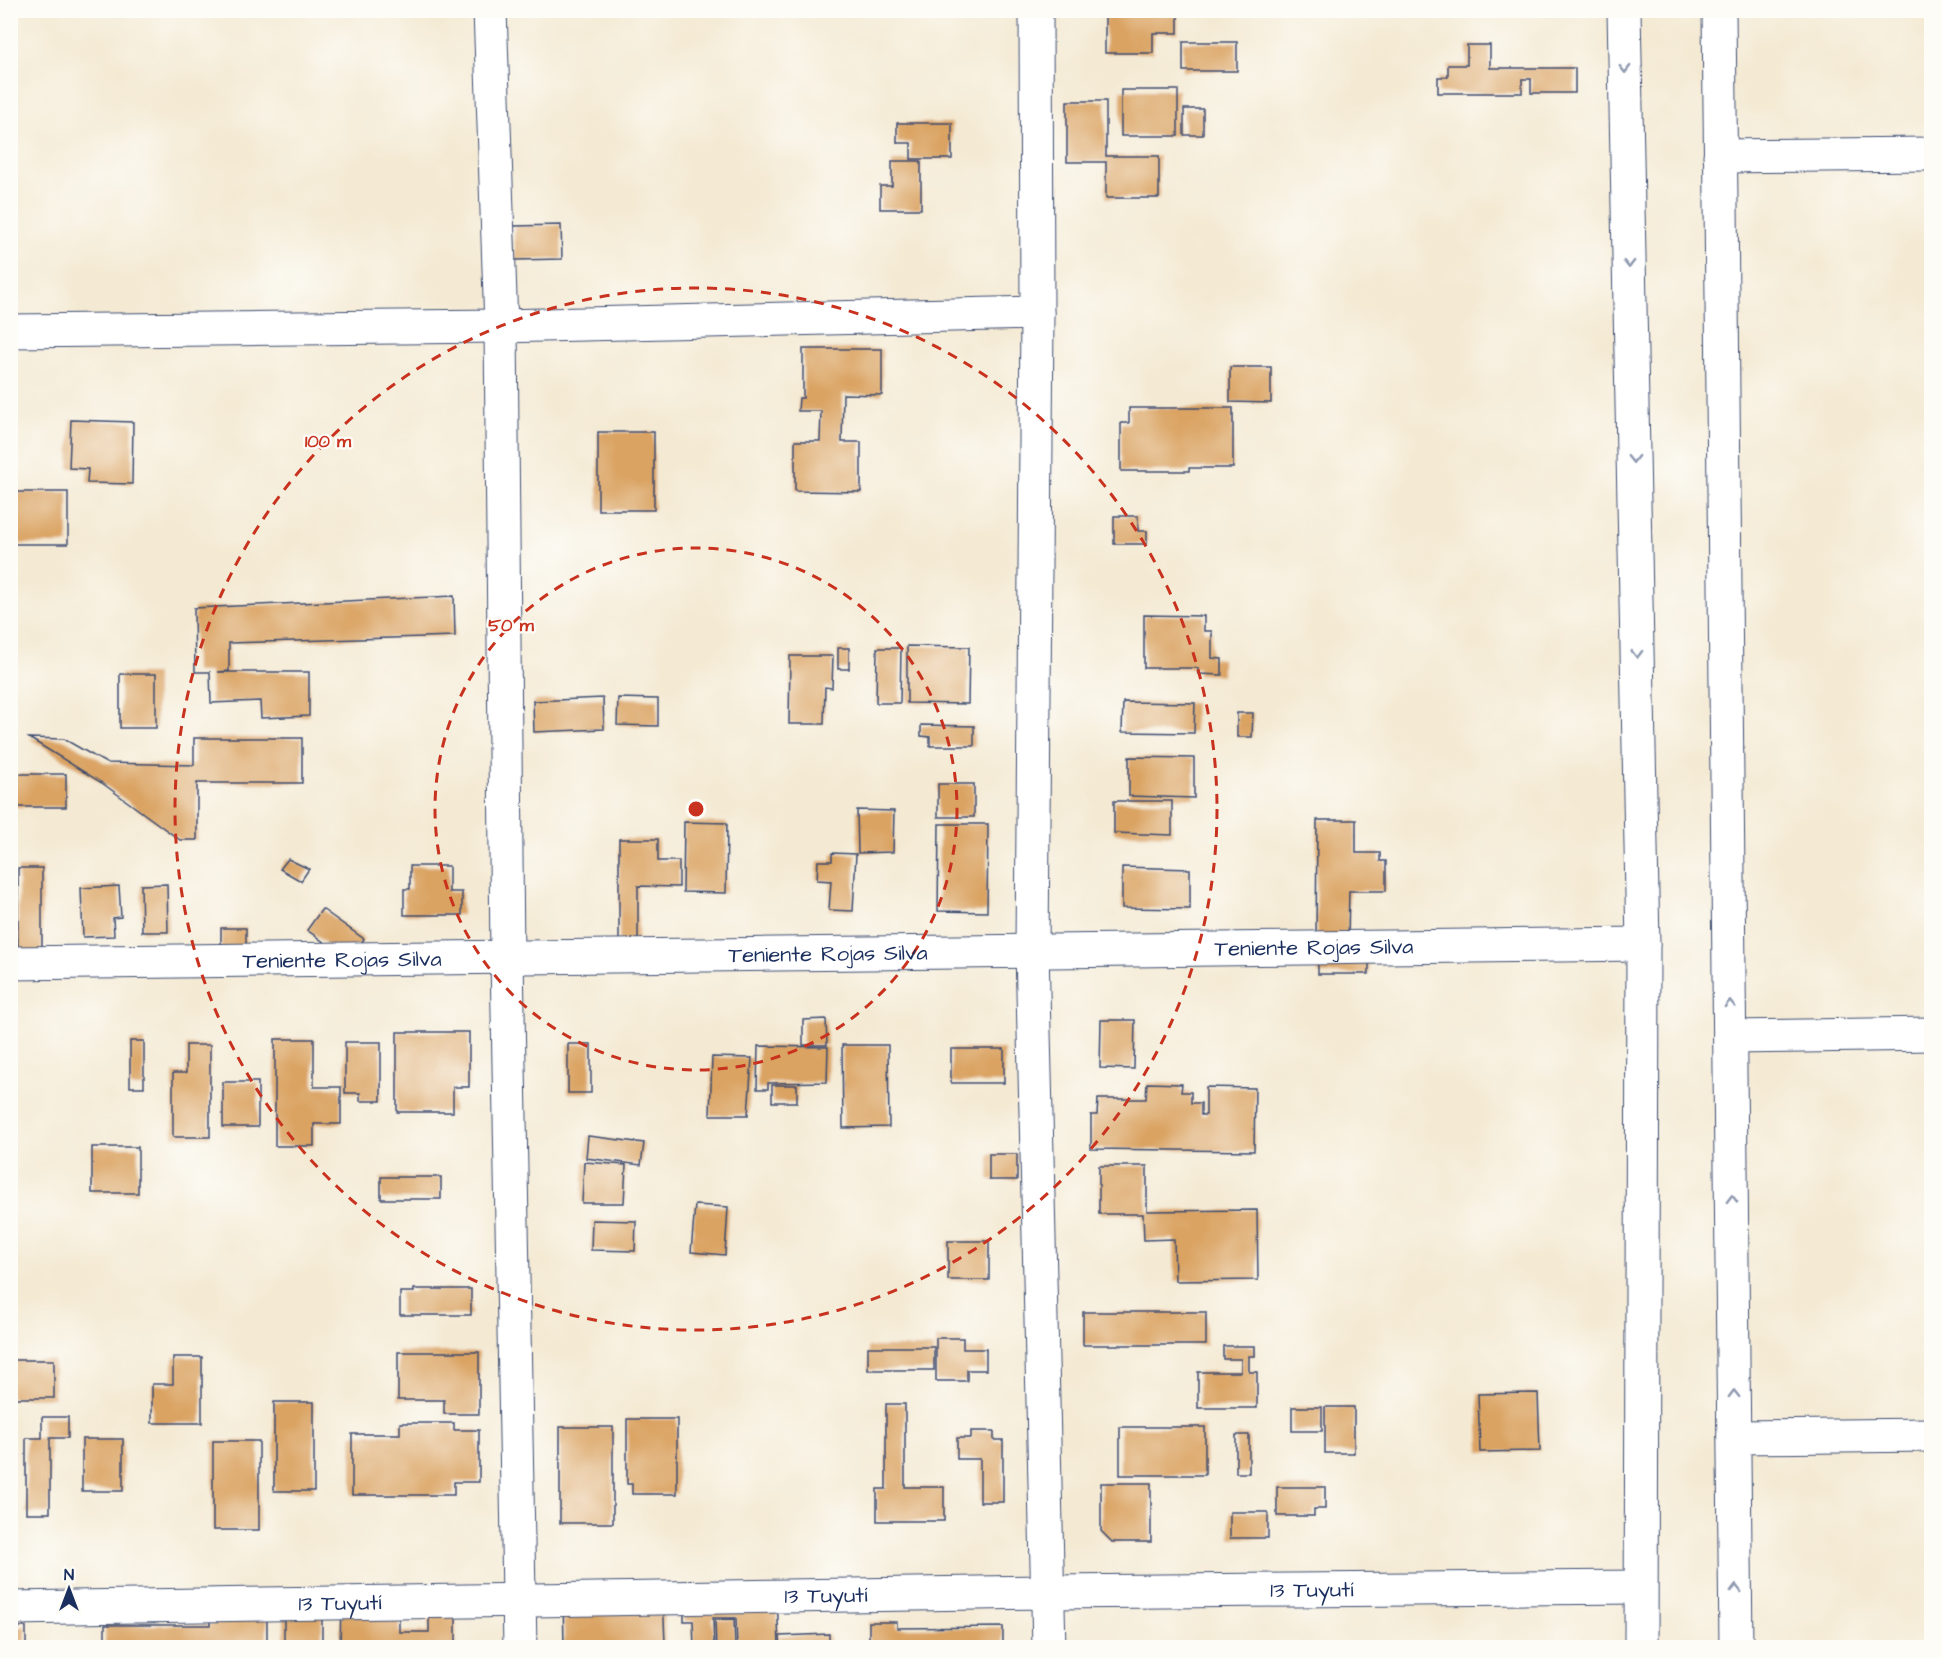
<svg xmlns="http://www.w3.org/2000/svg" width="1942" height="1658" viewBox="0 0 1942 1658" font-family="'Architects Daughter',sans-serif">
	<rect width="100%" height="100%" fill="#fdfcf7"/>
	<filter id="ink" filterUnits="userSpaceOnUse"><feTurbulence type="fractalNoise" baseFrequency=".0167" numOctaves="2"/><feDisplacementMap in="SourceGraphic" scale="12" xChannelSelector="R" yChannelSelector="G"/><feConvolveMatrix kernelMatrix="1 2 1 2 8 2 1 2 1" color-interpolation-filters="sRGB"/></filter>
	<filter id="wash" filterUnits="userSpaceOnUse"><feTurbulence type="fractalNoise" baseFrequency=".008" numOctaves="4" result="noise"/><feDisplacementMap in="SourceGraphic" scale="24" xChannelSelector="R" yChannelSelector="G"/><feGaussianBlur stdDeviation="1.35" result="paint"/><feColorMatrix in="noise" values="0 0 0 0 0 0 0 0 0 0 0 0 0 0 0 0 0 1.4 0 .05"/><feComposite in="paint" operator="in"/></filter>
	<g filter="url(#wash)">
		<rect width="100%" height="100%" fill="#f4ead4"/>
		<g id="blocks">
			<g fill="#daa362">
				<rect x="912" y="10" width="26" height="5"/>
				<polygon points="1105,10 1178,10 1178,33 1153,33 1153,53 1105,53"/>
				<rect x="1183" y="42" width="54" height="29"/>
				<polygon points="1467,45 1490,45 1490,68 1575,68 1575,93 1531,93 1531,79 1522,79 1522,93 1438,93 1438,77 1448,77 1448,65 1467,65"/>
				<rect x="1121" y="90" width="57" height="46"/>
				<polygon points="1067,101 1106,101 1106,156 1159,156 1159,198 1106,198 1106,162 1067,162"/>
				<rect x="1184" y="109" width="19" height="26"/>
				<polygon points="897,123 952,123 952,159 911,159 911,143 897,143"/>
				<polygon points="892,161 921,161 921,209 880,209 880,186 892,186"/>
				<polygon points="561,225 562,259 515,260 514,226"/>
				<polygon points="803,349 882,349 882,395 843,394 842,442 861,442 861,492 795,491 795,441 820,441 821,411 798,411 799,398 803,398"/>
				<polygon points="1230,367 1271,367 1271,403 1230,402"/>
				<polygon points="1129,408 1233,408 1233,468 1189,468 1189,471 1121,471 1121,423 1129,423"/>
				<polygon points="71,420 133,422 132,484 87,483 88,469 69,468"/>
				<rect x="598" y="432" width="56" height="78"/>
				<rect x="10" y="492" width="58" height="52"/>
				<polygon points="1114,516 1138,516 1138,531 1147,531 1147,544 1114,544"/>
				<polygon points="454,596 455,636 229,643 229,671 218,672 309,672 309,716 261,718 260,701 211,703 210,672 195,672 194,608"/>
				<polygon points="1144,615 1204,616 1204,631 1212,631 1212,658 1222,659 1222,675 1198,674 1198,668 1144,668"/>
				<polygon points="907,646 969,647 968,704 907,703"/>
				<rect x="838" y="648" width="11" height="21"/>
				<polygon points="877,648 901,648 900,703 876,703"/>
				<polygon points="790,656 833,656 832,688 825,687 824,724 789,724"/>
				<rect x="120" y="674" width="36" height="54"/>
				<polygon points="603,698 604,729 534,732 533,701"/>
				<polygon points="618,698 658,699 658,726 617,725"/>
				<polygon points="1123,702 1195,703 1194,733 1122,732"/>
				<polygon points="1237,713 1253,713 1252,737 1237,737"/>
				<polygon points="921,725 974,726 974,746 930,746 930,737 921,736"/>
				<polygon points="29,738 64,739 106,763 194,765 194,738 302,738 302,783 197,783 197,840 180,840 102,783"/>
				<polygon points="1129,757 1194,758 1194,798 1129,796"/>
				<rect x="10" y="774" width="56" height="33"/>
				<rect x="938" y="784" width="36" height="33"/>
				<polygon points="1114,801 1172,801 1172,835 1114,833"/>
				<polygon points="857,810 894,811 893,852 858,853"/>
				<polygon points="1317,820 1356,820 1356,853 1380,853 1380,861 1386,861 1386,891 1349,891 1348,939 1316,938"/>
				<polygon points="684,822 727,823 726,893 683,892"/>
				<polygon points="939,824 988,824 987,912 938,911"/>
				<polygon points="619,839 658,839 658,861 679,861 679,887 638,886 638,944 619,944"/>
				<polygon points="832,853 856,854 853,911 829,910 831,881 817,880 818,861 832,861"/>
				<polygon points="288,859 309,869 301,881 280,869"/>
				<polygon points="410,866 449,866 449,892 462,892 462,915 404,915 404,889 410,889"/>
				<polygon points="1122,867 1190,869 1190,909 1122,908"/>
				<rect x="18" y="868" width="24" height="91"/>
				<polygon points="167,884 168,932 142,932 141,885"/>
				<polygon points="119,886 121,917 113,918 114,936 83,937 81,888"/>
				<polygon points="322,909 364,939 349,960 307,930"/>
				<rect x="221" y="928" width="25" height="25"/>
				<rect x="1318" y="944" width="51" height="30"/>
				<polygon points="826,1019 827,1045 803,1045 803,1020"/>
				<polygon points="1101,1020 1135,1020 1134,1069 1100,1068"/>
				<polygon points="397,1032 469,1032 469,1087 453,1087 453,1112 397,1112"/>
				<polygon points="275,1039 314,1039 314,1087 341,1087 341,1124 314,1124 314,1146 275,1146"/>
				<rect x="130" y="1041" width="14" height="46"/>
				<polygon points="345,1042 381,1042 381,1101 360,1101 360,1093 345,1093"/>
				<rect x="568" y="1044" width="23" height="49"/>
				<polygon points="186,1045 210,1045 210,1137 173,1137 173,1073 186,1073"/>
				<polygon points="842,1045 888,1045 889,1127 843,1128"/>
				<polygon points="758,1046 828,1047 827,1082 768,1083 768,1089 757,1089"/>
				<rect x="951" y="1049" width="53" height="34"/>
				<polygon points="712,1057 752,1058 748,1115 710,1115"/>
				<rect x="223" y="1082" width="35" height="45"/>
				<polygon points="1147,1083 1182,1084 1181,1092 1191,1092 1191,1103 1201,1103 1201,1115 1206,1115 1206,1087 1255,1088 1254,1151 1091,1149 1091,1115 1097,1115 1098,1099 1146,1099"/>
				<rect x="772" y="1085" width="25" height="17"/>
				<polygon points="588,1136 644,1143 641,1165 586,1158"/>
				<rect x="92" y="1147" width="46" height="46"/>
				<rect x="989" y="1154" width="28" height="26"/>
				<polygon points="584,1162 626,1165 624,1203 582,1203"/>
				<polygon points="1099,1166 1147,1166 1147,1211 1257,1210 1258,1280 1175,1281 1174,1239 1144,1240 1143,1214 1099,1214"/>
				<rect x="381" y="1177" width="60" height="22"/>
				<polygon points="695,1205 728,1207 725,1255 691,1252"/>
				<polygon points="592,1220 636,1221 635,1251 591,1250"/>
				<rect x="948" y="1241" width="41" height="39"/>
				<polygon points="414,1289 471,1289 471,1315 400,1315 400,1292 414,1292"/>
				<rect x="1083" y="1312" width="123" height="33"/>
				<polygon points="936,1338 963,1338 963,1349 986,1349 986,1370 967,1370 967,1381 936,1381"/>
				<polygon points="1223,1346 1255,1346 1255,1356 1249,1356 1249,1372 1257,1372 1257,1408 1198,1408 1198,1372 1241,1372 1241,1359 1223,1359"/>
				<rect x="868" y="1347" width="66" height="23"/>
				<polygon points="398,1352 479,1352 479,1414 444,1414 444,1400 398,1400"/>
				<polygon points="173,1357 202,1357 202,1423 152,1423 152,1384 173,1384"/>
				<rect x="10" y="1360" width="44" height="38"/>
				<polygon points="1538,1393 1540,1451 1480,1452 1478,1394"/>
				<rect x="274" y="1402" width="40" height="89"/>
				<polygon points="886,1404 905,1404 905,1487 944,1487 944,1521 877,1521 877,1489 886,1489"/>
				<rect x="1292" y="1407" width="30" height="24"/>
				<rect x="1325" y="1407" width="29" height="46"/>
				<polygon points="42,1417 68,1417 68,1438 50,1438 50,1513 26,1513 26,1438 42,1438"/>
				<polygon points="627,1419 677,1419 677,1494 632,1494 632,1484 627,1484"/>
				<polygon points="400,1423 454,1423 454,1430 479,1430 479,1482 454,1482 454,1495 352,1495 352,1434 400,1434"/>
				<rect x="560" y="1427" width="53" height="96"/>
				<rect x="1120" y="1427" width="85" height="48"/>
				<polygon points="971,1431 994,1431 994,1440 1003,1440 1003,1502 980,1502 980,1459 957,1459 957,1438 971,1438"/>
				<rect x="1236" y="1435" width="13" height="38"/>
				<rect x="82" y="1439" width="41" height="52"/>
				<rect x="213" y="1441" width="46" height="89"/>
				<polygon points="1101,1483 1151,1483 1151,1542 1112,1542 1101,1531"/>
				<polygon points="1277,1487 1325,1487 1325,1509 1314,1509 1314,1516 1277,1516"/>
				<rect x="1230" y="1512" width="38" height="26"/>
				<polygon points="777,1591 779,1648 737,1648 736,1618 713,1618 714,1648 694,1648 693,1621 684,1621 684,1594"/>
				<polygon points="663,1593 665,1644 564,1647 563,1596"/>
				<rect x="284" y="1597" width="38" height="50"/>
				<polygon points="341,1602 399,1602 399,1632 429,1632 429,1609 456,1609 456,1648 340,1648"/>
				<polygon points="210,1615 267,1615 267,1648 105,1648 105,1625 210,1625"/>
				<polygon points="734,1619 735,1648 716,1648 715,1620"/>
				<polygon points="869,1622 897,1622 897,1628 1003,1627 1003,1648 869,1648"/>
				<rect x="10" y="1627" width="16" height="21"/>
				<polygon points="829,1634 829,1648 781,1648 780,1636"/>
			</g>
		</g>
	</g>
	<g filter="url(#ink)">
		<use href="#blocks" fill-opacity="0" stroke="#3c4b70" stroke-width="1.5"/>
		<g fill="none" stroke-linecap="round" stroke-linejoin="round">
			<g stroke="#3c4b70" stroke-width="35">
				<g id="minor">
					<polyline points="490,10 501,326 507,959 520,1648"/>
					<polyline points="1036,10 1037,313 1032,950 1049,1648"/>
					<polyline points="1624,10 1643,944 1641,1648"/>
					<polyline points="1719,10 1736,1648"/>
					<polyline points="1720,156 1932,154"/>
					<polyline points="10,331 501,326 1037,313"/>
					<path id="s1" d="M10,963c545,-4 1089,-14 1633,-19"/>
					<polyline points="1730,1037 1932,1034"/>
					<polyline points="1734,1437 1932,1435"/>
					<path id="s2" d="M10,1608l1039,-16 591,-5"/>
				</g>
			</g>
			<use href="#minor" stroke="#fff" stroke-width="33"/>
		</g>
		<defs><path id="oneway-chevron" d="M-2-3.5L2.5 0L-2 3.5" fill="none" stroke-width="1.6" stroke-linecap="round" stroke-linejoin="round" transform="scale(1.5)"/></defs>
		<g stroke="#8d97ae">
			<use href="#oneway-chevron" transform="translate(1625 69) rotate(89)"/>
			<use href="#oneway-chevron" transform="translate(1629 264) rotate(89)"/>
			<use href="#oneway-chevron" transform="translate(1633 459) rotate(89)"/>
			<use href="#oneway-chevron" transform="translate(1637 654) rotate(89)"/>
			<use href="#oneway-chevron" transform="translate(1730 1004) rotate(-91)"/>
			<use href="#oneway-chevron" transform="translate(1732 1199) rotate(-91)"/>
			<use href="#oneway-chevron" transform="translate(1734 1394) rotate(-91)"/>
			<use href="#oneway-chevron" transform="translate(1736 1589) rotate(-91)"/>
		</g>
	</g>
	<g fill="none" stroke="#c8321e" stroke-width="3" stroke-dasharray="10 8">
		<circle cx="696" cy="809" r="261"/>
		<circle cx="696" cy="809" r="521"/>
	</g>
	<g text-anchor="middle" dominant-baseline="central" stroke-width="4.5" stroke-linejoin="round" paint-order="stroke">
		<g font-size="22" fill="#1b2f5e" stroke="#fdfcf7">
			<text stroke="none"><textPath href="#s1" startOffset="1304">Teniente Rojas Silva</textPath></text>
			<text stroke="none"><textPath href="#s1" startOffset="818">Teniente Rojas Silva</textPath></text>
			<text stroke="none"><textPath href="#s1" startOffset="332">Teniente Rojas Silva</textPath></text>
			<text stroke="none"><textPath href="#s2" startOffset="1302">13 Tuyutí</textPath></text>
			<text stroke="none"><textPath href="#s2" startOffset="816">13 Tuyutí</textPath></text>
			<text stroke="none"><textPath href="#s2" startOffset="330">13 Tuyutí</textPath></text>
		</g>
	</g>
	<circle cx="696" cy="809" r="9" fill="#c8321e" stroke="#fdfcf7" stroke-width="3"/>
	<g font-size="18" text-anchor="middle" font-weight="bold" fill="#c8321e" stroke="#fdfcf7" stroke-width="4.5" stroke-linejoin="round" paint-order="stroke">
		<text x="328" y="447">100 m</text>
		<text x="511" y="631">50 m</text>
	</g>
	<rect width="1942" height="1658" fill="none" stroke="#fdfcf7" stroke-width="36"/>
	<g transform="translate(69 1589)" stroke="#fdfcf7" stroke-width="4.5" paint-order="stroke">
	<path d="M0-4.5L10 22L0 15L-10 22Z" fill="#1b2f5e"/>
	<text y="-9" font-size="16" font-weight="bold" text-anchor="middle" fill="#1b2f5e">N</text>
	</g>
</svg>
